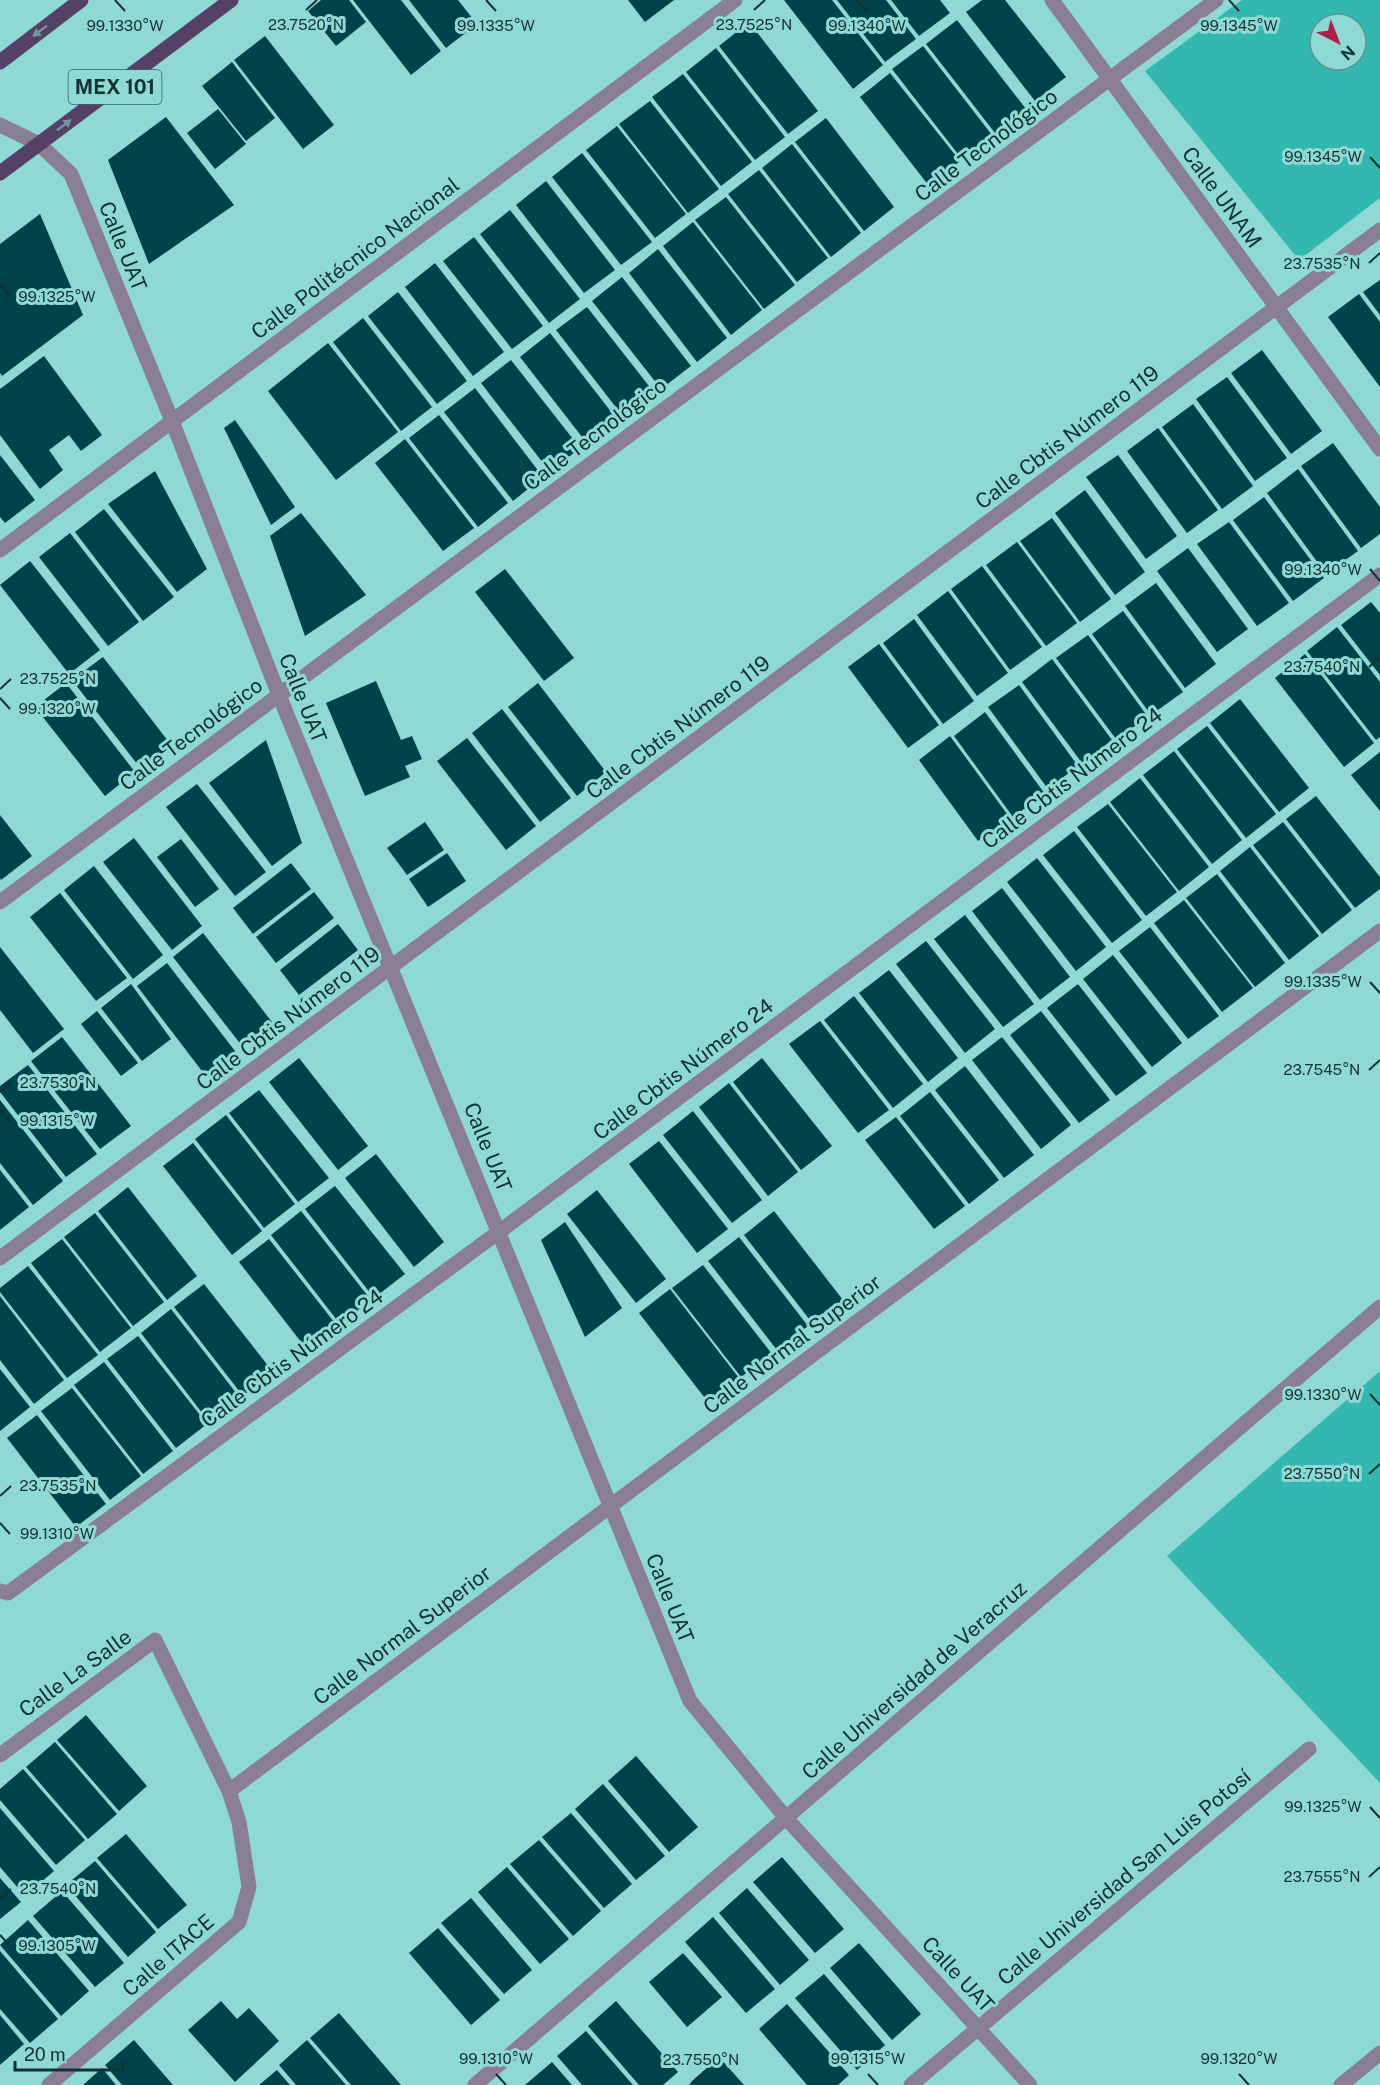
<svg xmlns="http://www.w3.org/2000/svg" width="1380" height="2085" viewBox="0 0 1380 2085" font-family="'Public Sans',sans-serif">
	<rect width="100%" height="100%" fill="#8ed9d3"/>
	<g fill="#33b8b1" fill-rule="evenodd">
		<path d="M1242,0h138v198l-81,62 -154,-189zM1320,24h36v36h-36z"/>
		<polygon points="1380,1371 1380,1783 1167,1556"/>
	</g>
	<g fill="#00424b">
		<polygon points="321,0 349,0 366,22 336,46 308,11"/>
		<polygon points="353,0 401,0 441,51 411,75"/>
		<polygon points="409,0 458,0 477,24 446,48"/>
		<polygon points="628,0 674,0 645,22"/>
		<polygon points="784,0 832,0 883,65 853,89"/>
		<polygon points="837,0 886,0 916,39 885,62"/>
		<polygon points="891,0 940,0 950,13 919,36"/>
		<polygon points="982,0 1005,0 1066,77 1035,101 966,12"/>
		<polygon points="957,20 1026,109 995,133 926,44"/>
		<polygon points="749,22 818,111 788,134 719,46"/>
		<polygon points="265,36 334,125 303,149 234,60"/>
		<polygon points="923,46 992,135 961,158 892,69"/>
		<polygon points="716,48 785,137 755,160 686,72"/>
		<polygon points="232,62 275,118 246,141 202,86"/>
		<polygon points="890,73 960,161 929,186 860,97"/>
		<polygon points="683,74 752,162 721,186 652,97"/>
		<polygon points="650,101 719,189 688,213 619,124"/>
		<polygon points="218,109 246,144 215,169 187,133"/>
		<polygon points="166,117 234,205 149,264 108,160"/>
		<polygon points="826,118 894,207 864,231 795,142"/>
		<polygon points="617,126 686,214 655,238 586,150"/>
		<polygon points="792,144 861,233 831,257 762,168"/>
		<polygon points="582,153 652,242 621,265 552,177"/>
		<polygon points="759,170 828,258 797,282 728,194"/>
		<polygon points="546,181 615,270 584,293 516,205"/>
		<polygon points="726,197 795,285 764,309 695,220"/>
		<polygon points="510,210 580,299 549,323 480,234"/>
		<polygon points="40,214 83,315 2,376 0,373 0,244"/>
		<polygon points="693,222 762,310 731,335 663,246"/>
		<polygon points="474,237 543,326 512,349 443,261"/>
		<polygon points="658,249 727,338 697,362 629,273"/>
		<polygon points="435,263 504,352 473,376 405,287"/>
		<polygon points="622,277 691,366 661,389 592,301"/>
		<polygon points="1380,280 1380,315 1363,292"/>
		<polygon points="398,292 467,381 437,404 368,316"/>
		<polygon points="1359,294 1380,322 1380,387 1328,317"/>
		<polygon points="587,307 656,395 625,419 556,330"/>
		<polygon points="363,318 432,407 401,431 333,342"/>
		<polygon points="550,333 619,422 589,446 520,357"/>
		<polygon points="328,343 398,432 336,480 268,391"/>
		<polygon points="1262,350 1322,431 1291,454 1231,373"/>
		<polygon points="44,356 102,435 81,451 69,435 49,450 63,470 40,489 0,435 0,389"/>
		<polygon points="511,360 580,448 550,472 481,383"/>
		<polygon points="1227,377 1287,458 1255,481 1196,399"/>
		<polygon points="475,388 543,477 513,501 444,412"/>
		<polygon points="1193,404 1253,486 1222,509 1162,427"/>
		<polygon points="439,415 508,503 478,527 409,438"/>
		<polygon points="235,420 295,507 271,525 224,428"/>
		<polygon points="1158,428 1218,510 1187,533 1127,451"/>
		<polygon points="405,439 474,528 443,551 375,463"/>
		<polygon points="1333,443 1380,507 1380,534 1361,548 1301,466"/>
		<polygon points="0,455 35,500 5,523 0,517"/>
		<polygon points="1118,455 1177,536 1146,559 1086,477"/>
		<polygon points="1298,469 1358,551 1326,574 1267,493"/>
		<polygon points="155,471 207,569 177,592 108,504"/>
		<polygon points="1085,490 1145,572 1115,595 1055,513"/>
		<polygon points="1264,497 1324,578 1293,601 1233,520"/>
		<polygon points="104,509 174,597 143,621 75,532"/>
		<polygon points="301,513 366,595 305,636 270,536"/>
		<polygon points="1052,518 1111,599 1080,622 1020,541"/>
		<polygon points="1229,522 1289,603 1257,626 1197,544"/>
		<polygon points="70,533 139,622 108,646 39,557"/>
		<polygon points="1017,542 1077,623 1046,646 986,565"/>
		<polygon points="1188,548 1248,629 1217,652 1157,571"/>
		<polygon points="30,561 100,650 69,674 0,585"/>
		<polygon points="982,566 1042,647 1010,670 951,589"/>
		<polygon points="505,569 574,658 544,681 475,592"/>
		<polygon points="1156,583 1216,664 1185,688 1125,606"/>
		<polygon points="948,591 1008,673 977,696 917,615"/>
		<polygon points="1371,602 1380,613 1380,675 1341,625"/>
		<polygon points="1123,611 1183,692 1151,715 1092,634"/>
		<polygon points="914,619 974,701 943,724 883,643"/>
		<polygon points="1337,627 1380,682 1380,737 1376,740 1307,651"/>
		<polygon points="1088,635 1148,717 1116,739 1056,658"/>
		<polygon points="879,644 939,725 908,748 848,667"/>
		<polygon points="1305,654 1374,743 1344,767 1275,678"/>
		<polygon points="103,657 172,746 141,769 72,680"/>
		<polygon points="1052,659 1112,740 1082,763 1022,682"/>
		<polygon points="376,681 401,740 412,736 422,759 405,766 410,777 365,796 326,703"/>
		<polygon points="66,683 135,772 105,796 35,707"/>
		<polygon points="538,683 606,772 577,796 508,707"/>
		<polygon points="1019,685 1078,766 1048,789 988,707"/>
		<polygon points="1240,699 1309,788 1279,812 1210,723"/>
		<polygon points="502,709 571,798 540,822 472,733"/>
		<polygon points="985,712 1045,794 1013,817 954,736"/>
		<polygon points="1207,726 1276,814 1246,838 1177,749"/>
		<polygon points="950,736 1010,818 978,841 919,760"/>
		<polygon points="467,738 536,826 506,850 437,761"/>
		<polygon points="266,740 302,843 272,866 209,783"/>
		<polygon points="1174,751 1242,840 1212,864 1143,775"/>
		<polygon points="1380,752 1380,811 1351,775"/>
		<polygon points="1140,778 1209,867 1179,891 1110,802"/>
		<polygon points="197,784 266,872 235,896 166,807"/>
		<polygon points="1316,796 1380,877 1380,889 1355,908 1286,819"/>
		<polygon points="1108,804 1177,892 1146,916 1077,827"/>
		<polygon points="0,815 32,856 1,880 0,878"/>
		<polygon points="425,822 444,850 407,875 387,848"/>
		<polygon points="1283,822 1352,910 1322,934 1253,845"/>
		<polygon points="1074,831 1142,920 1112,943 1043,855"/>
		<polygon points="134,838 202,926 172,950 103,862"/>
		<polygon points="181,839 219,889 195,907 157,857"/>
		<polygon points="1250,847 1319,936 1289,960 1220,871"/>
		<polygon points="447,853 466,881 428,907 409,879"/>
		<polygon points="1037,858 1106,947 1076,971 1007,882"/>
		<polygon points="291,863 311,889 253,934 233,908"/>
		<polygon points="94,866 163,955 133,979 64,890"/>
		<polygon points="1217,874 1285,963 1255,987 1186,898"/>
		<polygon points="1002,888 1070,977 1040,1000 972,911"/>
		<polygon points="314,892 334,918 276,963 256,937"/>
		<polygon points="60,893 127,978 96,1001 30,917"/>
		<polygon points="1184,900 1253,988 1222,1012 1154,923"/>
		<polygon points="965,915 1034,1004 1003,1027 934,939"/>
		<polygon points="338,924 358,950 299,995 280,970"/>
		<polygon points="1150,927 1219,1016 1188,1039 1119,951"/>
		<polygon points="203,933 272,1022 242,1046 173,957"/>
		<polygon points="926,941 995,1029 965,1053 896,964"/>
		<polygon points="0,947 64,1029 33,1053 0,1010"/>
		<polygon points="1113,955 1182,1043 1152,1067 1083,979"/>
		<polygon points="167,963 235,1051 205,1075 137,986"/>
		<polygon points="889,970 958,1058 928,1082 859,993"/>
		<polygon points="131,984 171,1039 142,1061 101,1008"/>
		<polygon points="1078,984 1147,1073 1116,1096 1047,1008"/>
		<polygon points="854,996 923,1084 893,1108 824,1020"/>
		<polygon points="97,1011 138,1063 121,1076 81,1024"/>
		<polygon points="1041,1011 1110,1100 1079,1123 1010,1035"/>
		<polygon points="820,1021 889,1110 858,1133 789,1044"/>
		<polygon points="62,1037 131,1126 100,1149 31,1061"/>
		<polygon points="1002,1037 1071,1125 1041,1149 972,1060"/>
		<polygon points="299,1058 368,1146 338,1170 269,1082"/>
		<polygon points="762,1058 832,1146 801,1170 733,1082"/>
		<polygon points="28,1065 97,1154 66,1177 0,1092 0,1086"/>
		<polygon points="965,1066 1034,1155 1004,1178 935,1090"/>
		<polygon points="729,1083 798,1172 768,1196 699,1107"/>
		<polygon points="259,1090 329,1178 298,1202 229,1113"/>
		<polygon points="930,1092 999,1180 969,1204 900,1116"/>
		<polygon points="0,1100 63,1181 33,1205 0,1163"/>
		<polygon points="693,1111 762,1200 732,1223 663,1135"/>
		<polygon points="226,1115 295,1204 264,1228 195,1139"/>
		<polygon points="896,1117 965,1206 934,1229 865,1140"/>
		<polygon points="659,1141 728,1229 697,1253 629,1164"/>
		<polygon points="193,1143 262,1231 232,1255 163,1166"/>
		<polygon points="376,1154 444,1242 414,1267 345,1178"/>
		<polygon points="0,1170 29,1207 0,1230"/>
		<polygon points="335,1186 405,1274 374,1298 305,1209"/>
		<polygon points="128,1187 197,1276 167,1300 98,1211"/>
		<polygon points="597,1190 666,1279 636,1303 567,1214"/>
		<polygon points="301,1211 371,1300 340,1324 271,1235"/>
		<polygon points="774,1211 843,1300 813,1324 744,1235"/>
		<polygon points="95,1213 164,1302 133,1326 64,1237"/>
		<polygon points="565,1222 622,1308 585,1337 541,1240"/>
		<polygon points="739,1237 808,1326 777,1350 708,1261"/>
		<polygon points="62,1239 131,1328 100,1352 31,1263"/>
		<polygon points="269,1239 338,1327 308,1351 239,1262"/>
		<polygon points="703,1265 772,1354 741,1377 672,1288"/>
		<polygon points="28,1266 98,1355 67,1378 0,1292 0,1288"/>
		<polygon points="204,1284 273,1372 243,1396 174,1307"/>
		<polygon points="670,1289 739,1378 708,1402 639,1313"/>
		<polygon points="0,1296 64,1380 34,1404 0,1360"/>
		<polygon points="171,1309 240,1398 209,1422 141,1333"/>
		<polygon points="138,1336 207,1424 176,1448 107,1359"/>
		<polygon points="104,1362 173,1451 143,1474 74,1385"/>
		<polygon points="0,1369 30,1407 0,1431"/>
		<polygon points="72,1388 141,1476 110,1500 41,1411"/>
		<polygon points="37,1415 106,1504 76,1527 7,1438"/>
		<polygon points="86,1715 147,1786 119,1811 57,1740"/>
		<polygon points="55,1742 117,1814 88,1839 26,1767"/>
		<polygon points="636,1756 698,1827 669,1852 608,1781"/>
		<polygon points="23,1769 85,1840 56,1865 0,1800 0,1789"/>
		<polygon points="603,1784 665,1856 636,1880 575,1809"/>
		<polygon points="0,1808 54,1871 25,1896 0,1867"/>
		<polygon points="571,1813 632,1884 604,1908 542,1837"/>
		<polygon points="126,1834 187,1905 158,1929 97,1858"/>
		<polygon points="539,1840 601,1911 573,1936 510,1864"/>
		<polygon points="782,1857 844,1929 815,1953 753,1882"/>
		<polygon points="95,1861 156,1932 128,1957 66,1885"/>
		<polygon points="507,1867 569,1939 540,1964 478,1892"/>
		<polygon points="0,1878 21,1902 0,1919"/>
		<polygon points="747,1888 809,1960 780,1985 719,1913"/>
		<polygon points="62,1891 124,1963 95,1987 33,1916"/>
		<polygon points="471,1898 532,1970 504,1994 441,1923"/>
		<polygon points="713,1917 775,1989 746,2013 685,1942"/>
		<polygon points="28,1920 89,1991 61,2016 0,1945"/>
		<polygon points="438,1928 500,2000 471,2025 409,1953"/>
		<polygon points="859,1943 921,2014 892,2040 830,1968"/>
		<polygon points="0,1951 58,2019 30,2043 0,2009"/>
		<polygon points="683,1953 722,1997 687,2027 649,1982"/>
		<polygon points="824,1974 885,2045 857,2070 795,1998"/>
		<polygon points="221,2001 237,2019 249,2008 279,2041 235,2082 188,2030"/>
		<polygon points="616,2001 678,2072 663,2085 639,2085 588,2026"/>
		<polygon points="787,2004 849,2075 838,2085 807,2085 759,2029"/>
		<polygon points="339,2013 401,2085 351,2085 310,2038"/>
		<polygon points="0,2015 24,2044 0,2065"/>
		<polygon points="586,2031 633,2085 582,2085 557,2056"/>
		<polygon points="134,2040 173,2085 122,2085 105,2065"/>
		<polygon points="307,2040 346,2085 296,2085 279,2065"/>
		<polygon points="719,2057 744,2085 693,2085 691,2082"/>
		<polygon points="552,2062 572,2085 525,2085"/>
		<polygon points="102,2068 116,2085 83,2085"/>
		<polygon points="277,2070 290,2085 259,2085"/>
	</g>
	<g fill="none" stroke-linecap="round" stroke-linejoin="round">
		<g stroke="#8a7e93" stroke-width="15">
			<polyline points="1052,0 1380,449"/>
			<polyline points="0,125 39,144 71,174 172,421 279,695 690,1701 786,1818 1030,2085"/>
			<polyline points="0,550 735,0"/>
			<polyline points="0,902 1216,0"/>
			<polyline points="0,1258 1380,230"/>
			<polyline points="0,1591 8,1593 500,1231 1380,575"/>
			<polyline points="0,1755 155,1640 229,1791 239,1822 249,1887 239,1922 49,2085"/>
			<polyline points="229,1791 1380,931"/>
			<polyline points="475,2085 1380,1307"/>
			<polyline points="911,2085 1309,1749"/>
			<polyline points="1341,2085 1380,2053"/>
		</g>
		<g stroke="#554165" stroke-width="15">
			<polyline points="0,62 81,0"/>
			<polyline points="0,173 231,0"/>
		</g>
	</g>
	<defs><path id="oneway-solid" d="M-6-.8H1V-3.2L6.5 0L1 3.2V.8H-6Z" transform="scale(1.5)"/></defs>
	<g fill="#7495a2">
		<use href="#oneway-solid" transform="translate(40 31) rotate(143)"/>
		<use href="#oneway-solid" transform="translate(64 125) rotate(-37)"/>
	</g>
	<path fill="none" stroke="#123230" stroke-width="2" d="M115,0l10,11M486,0l10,11M857,0l10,11M1229,0l10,11M306,10l11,-10M754,10l11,-10M1370,157l10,11M1369,263l11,-10M0,285l10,11M1370,569l10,12M1369,667l11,-10M0,689l11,-10M0,698l10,11M1370,982l10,11M1369,1070l11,-10M0,1092l11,-10M0,1110l10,11M1370,1394l10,11M1369,1474l11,-10M0,1496l11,-10M0,1523l10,11M1370,1807l10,11M1369,1877l11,-10M0,1899l11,-10M0,1935l10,11M496,2074l10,11M868,2074l10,11M1239,2074l10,11M690,2085l11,-10"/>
	<g text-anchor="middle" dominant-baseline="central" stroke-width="6" stroke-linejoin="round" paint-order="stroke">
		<rect fill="#8ed9d3" stroke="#376461" stroke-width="1.5" x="68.5" y="70" width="93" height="34" rx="4.5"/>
		<g font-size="20" font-weight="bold" fill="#123230">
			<text x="115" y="87">MEX 101</text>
		</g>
		<g font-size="21" fill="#123230" stroke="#8ed9d3">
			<text transform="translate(986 145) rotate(-37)">Calle Tecnológico</text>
			<text transform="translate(1222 197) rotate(54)">Calle UNAM</text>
			<text transform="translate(123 246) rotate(68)">Calle UAT</text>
			<text transform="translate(355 258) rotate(-37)">Calle Politécnico Nacional</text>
			<text transform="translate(595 434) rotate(-37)">Calle Tecnológico</text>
			<text transform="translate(1067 437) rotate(-37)">Calle Cbtis Número 119</text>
			<text transform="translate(303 698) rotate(68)">Calle UAT</text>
			<text transform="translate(678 727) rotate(-37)">Calle Cbtis Número 119</text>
			<text transform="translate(191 734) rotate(-37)">Calle Tecnológico</text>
			<text transform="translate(1072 778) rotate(-37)">Calle Cbtis Número 24</text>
			<text transform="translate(288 1018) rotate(-37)">Calle Cbtis Número 119</text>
			<text transform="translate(683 1069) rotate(-37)">Calle Cbtis Número 24</text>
			<text transform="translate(488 1147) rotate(68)">Calle UAT</text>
			<text transform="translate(792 1344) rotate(-37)">Calle Normal Superior</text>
			<text transform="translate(292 1358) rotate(-36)">Calle Cbtis Número 24</text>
			<text transform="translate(670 1598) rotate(68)">Calle UAT</text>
			<text transform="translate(402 1635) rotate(-37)">Calle Normal Superior</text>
			<text transform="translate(75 1673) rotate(-36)">Calle La Salle</text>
			<text transform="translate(914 1680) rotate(-41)">Calle Universidad de Veracruz</text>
			<text transform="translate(1124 1877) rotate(-40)">Calle Universidad San Luis Potosí</text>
			<text transform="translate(168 1955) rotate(-41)">Calle ITACE</text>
			<text transform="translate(958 1974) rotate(47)">Calle UAT</text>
		</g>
	</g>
	<g font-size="15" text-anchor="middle" fill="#123230" stroke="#8ed9d3" stroke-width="6" stroke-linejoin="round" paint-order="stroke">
		<text x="306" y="30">23.7520°N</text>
		<text x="754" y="30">23.7525°N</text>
		<text x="125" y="31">99.1330°W</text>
		<text x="496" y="31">99.1335°W</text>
		<text x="867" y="31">99.1340°W</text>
		<text x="1239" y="31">99.1345°W</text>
		<text x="1323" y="162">99.1345°W</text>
		<text x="1322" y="269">23.7535°N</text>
		<text x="57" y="302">99.1325°W</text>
		<text x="1323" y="575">99.1340°W</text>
		<text x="1322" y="672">23.7540°N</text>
		<text x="58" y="684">23.7525°N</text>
		<text x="57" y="714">99.1320°W</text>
		<text x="1323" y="987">99.1335°W</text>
		<text x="1322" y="1075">23.7545°N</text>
		<text x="58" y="1088">23.7530°N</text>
		<text x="57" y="1126">99.1315°W</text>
		<text x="1323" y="1400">99.1330°W</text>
		<text x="1322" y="1479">23.7550°N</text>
		<text x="58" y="1491">23.7535°N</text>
		<text x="57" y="1539">99.1310°W</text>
		<text x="1323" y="1812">99.1325°W</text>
		<text x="1322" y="1882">23.7555°N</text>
		<text x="58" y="1894">23.7540°N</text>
		<text x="57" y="1951">99.1305°W</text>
		<text x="496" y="2064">99.1310°W</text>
		<text x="868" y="2064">99.1315°W</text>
		<text x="1239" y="2064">99.1320°W</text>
		<text x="701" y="2065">23.7550°N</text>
	</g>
	<g transform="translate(1338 42) rotate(138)"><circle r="28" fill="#8ed9d3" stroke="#5c9692" stroke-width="1.5"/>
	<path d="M0-4.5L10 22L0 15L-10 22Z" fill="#af1d4b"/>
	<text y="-9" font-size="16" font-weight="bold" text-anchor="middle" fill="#123230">N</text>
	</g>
	<path d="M15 2061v9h108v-9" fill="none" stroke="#123230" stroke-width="3"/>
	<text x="24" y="2061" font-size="18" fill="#123230" stroke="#8ed9d3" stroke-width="4.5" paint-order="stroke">20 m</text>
</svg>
